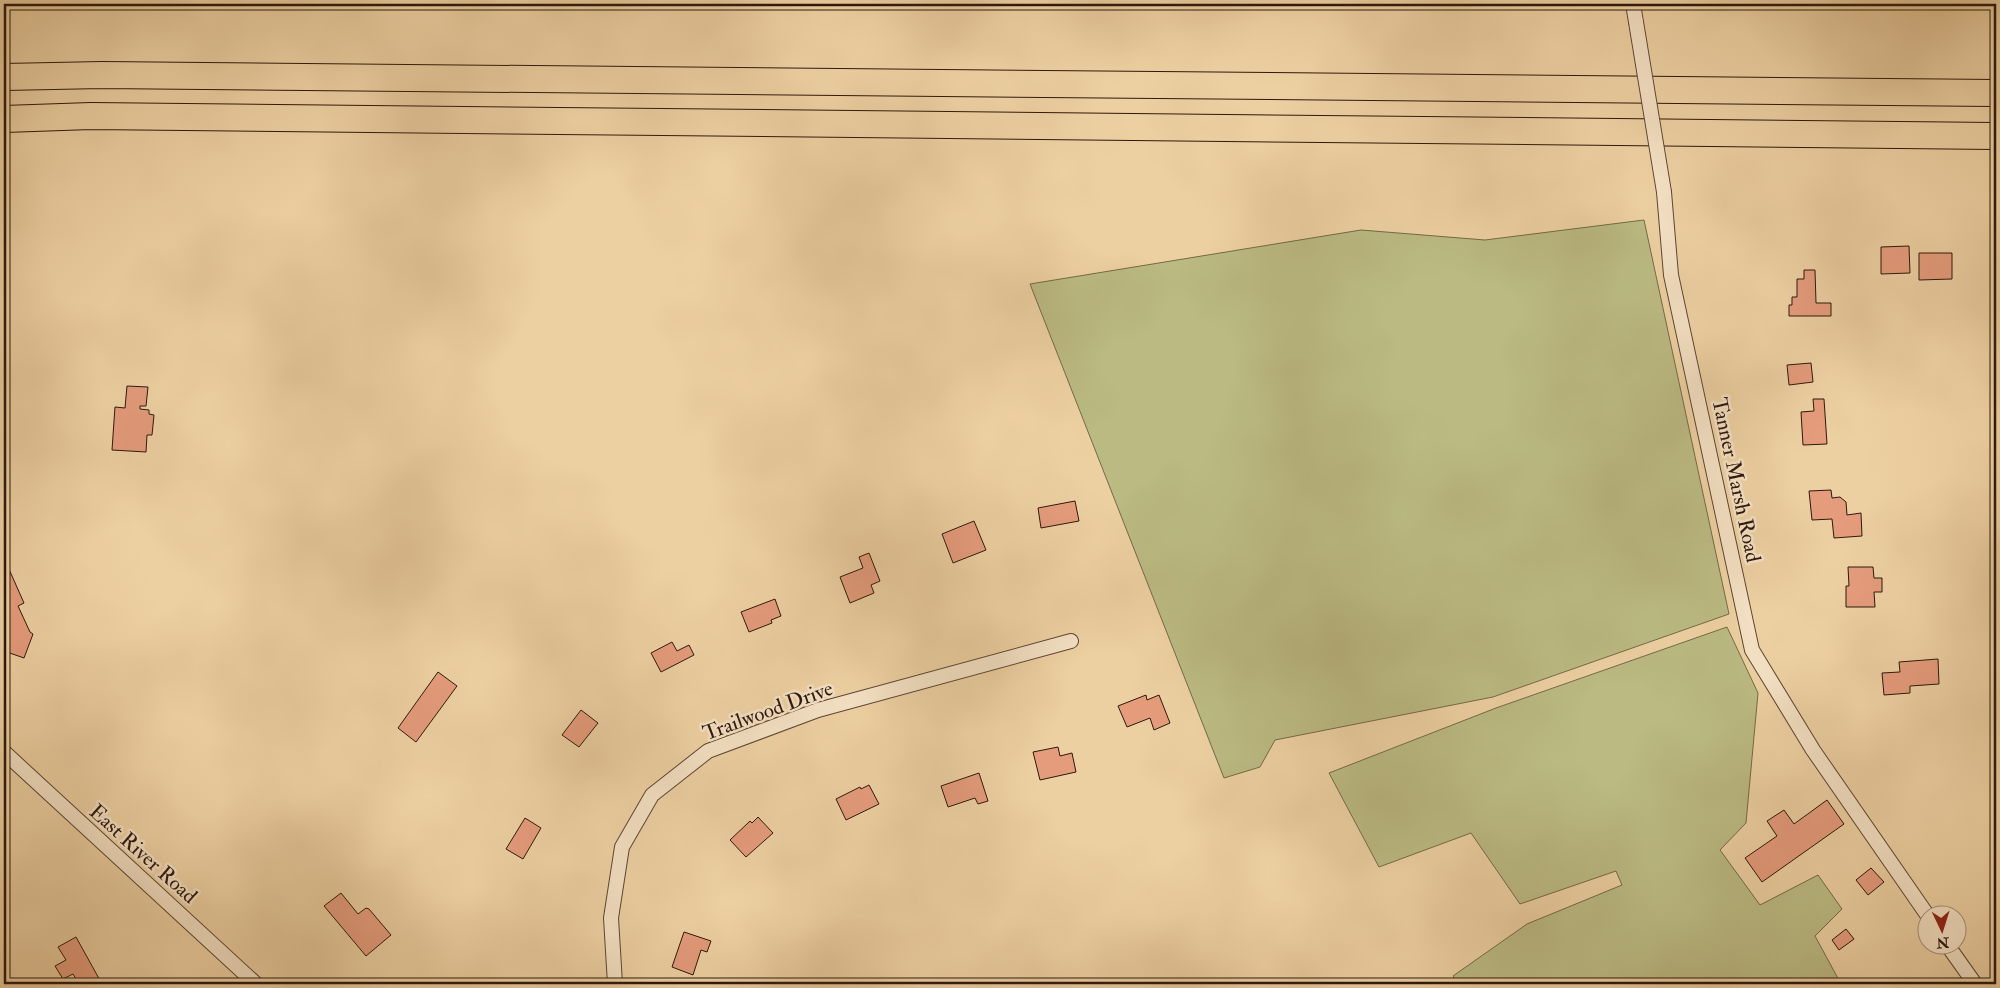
<svg xmlns="http://www.w3.org/2000/svg" width="2000" height="988" viewBox="0 0 2000 988" font-family="'IM FELL Double Pica',serif">
	<rect width="100%" height="100%" fill="#edd0a2"/>
	<filter id="stains"><feTurbulence type="fractalNoise" baseFrequency=".004" numOctaves="4"/><feColorMatrix values="0 0 0 0 .2 0 0 0 0 .09 0 0 0 0 .02 0 0 0 .5 -.17"/></filter>
	<radialGradient id="worn" r=".72"><stop offset=".6" stop-color="#630" stop-opacity="0"/><stop offset="1" stop-color="#630" stop-opacity=".3"/></radialGradient>
	<g fill="#bbba83" stroke="#746948">
		<polygon points="1644,220 1729,614 1493,697 1275,740 1260,767 1224,778 1030,284 1361,230 1485,240"/>
		<polygon points="1727,627 1758,693 1746,823 1720,850 1760,905 1818,875 1842,909 1815,936 1841,984 1458,984 1453,976 1527,924 1622,885 1616,871 1520,904 1471,833 1379,867 1329,773 1496,708"/>
	</g>
	<g fill="#e59c7c" stroke="#2d180d">
		<polygon points="1909,246 1910,273 1881,274 1881,247"/>
		<polygon points="1919,253 1952,253 1952,279 1919,280"/>
		<polygon points="1804,270 1815,270 1816,303 1831,303 1831,316 1789,316 1789,305 1792,305 1792,297 1797,297 1797,279 1804,279"/>
		<polygon points="1811,363 1813,382 1789,385 1787,365"/>
		<polygon points="127,386 148,387 146,406 140,406 140,409 149,410 149,414 154,415 152,435 147,435 146,452 112,450 115,407 125,408"/>
		<polygon points="1813,399 1824,399 1827,444 1803,445 1801,412 1814,411"/>
		<polygon points="1831,490 1832,498 1840,497 1846,502 1847,515 1861,513 1862,536 1834,538 1832,519 1812,520 1809,491"/>
		<polygon points="1075,501 1079,521 1041,528 1038,508"/>
		<polygon points="974,521 986,550 953,563 942,534"/>
		<polygon points="869,553 880,581 871,585 874,593 850,603 840,577 863,568 859,557"/>
		<polygon points="4,558 24,603 18,606 30,632 33,634 24,658 4,651 9,638 4,627"/>
		<polygon points="1848,567 1873,567 1874,578 1882,578 1882,592 1874,592 1875,607 1846,607 1846,586 1849,586"/>
		<polygon points="775,599 781,616 771,620 772,623 749,632 741,612"/>
		<polygon points="672,642 677,651 689,645 694,655 661,672 651,653"/>
		<polygon points="1938,659 1939,684 1910,686 1910,693 1884,695 1882,673 1900,672 1899,662"/>
		<polygon points="438,672 457,686 416,742 398,728"/>
		<polygon points="1146,695 1147,700 1159,695 1170,723 1154,730 1150,718 1127,727 1118,706"/>
		<polygon points="581,710 598,723 579,747 562,735"/>
		<polygon points="1058,747 1060,756 1072,753 1076,772 1040,780 1033,752"/>
		<polygon points="979,773 988,801 978,804 975,798 948,807 941,786"/>
		<polygon points="869,785 879,804 846,820 836,799 860,787 861,789"/>
		<polygon points="1827,800 1844,824 1762,882 1745,858 1777,836 1767,821 1784,810 1794,824"/>
		<polygon points="758,817 773,833 746,857 730,840 750,821 752,823"/>
		<polygon points="525,818 541,828 523,859 506,849"/>
		<polygon points="1871,868 1884,882 1868,895 1856,880"/>
		<polygon points="341,893 358,914 366,908 369,909 391,935 366,956 324,906"/>
		<polygon points="1846,929 1854,939 1839,950 1832,940"/>
		<polygon points="684,932 711,941 707,952 701,950 693,975 672,967"/>
		<polygon points="76,937 102,984 79,984 73,974 63,979 55,966 66,960 58,947"/>
	</g>
	<g fill="none" stroke-linecap="round" stroke-linejoin="round">
		<g stroke="#5d4632" stroke-width="16">
			<g id="street">
				<polyline points="1633,4 1636,22"/>
				<polyline points="1664,192 1671,275 1752,650 1813,750 1928,916"/>
				<polyline points="4,752 256,984"/>
				<polyline points="1948,946 1975,984"/>
				<polyline points="615,984 611,918 622,847 652,795 708,751 818,710 1071,641"/>
			</g>
		</g>
		<g stroke="#2d180d" stroke-width="28">
			<g id="highway">
				<polyline points="4,77 102,75 1996,93"/>
				<polyline points="4,119 91,116 1996,136"/>
			</g>
		</g>
		<use href="#street" stroke="#f3e0c3" stroke-width="14"/>
		<use href="#highway" stroke="#edd0a2" stroke-width="26"/>
		<g stroke="#5d4632" stroke-width="16" stroke-linecap="butt">
			<polyline id="street-bridge" points="1636,22 1664,192"/>
		</g>
		<use href="#street-bridge" stroke="#f3e0c3" stroke-width="14"/>
	</g>
	<g text-anchor="middle" dominant-baseline="central" stroke-width="5" stroke-linejoin="round" paint-order="stroke">
		<g font-size="21" fill="#2d180d" stroke="#f3e0c3">
			<text transform="translate(1736 480) rotate(78)">Tanner Marsh Road</text>
			<text transform="translate(768 711) rotate(-20)">Trailwood Drive</text>
			<text transform="translate(143 854) rotate(42)">East River Road</text>
		</g>
	</g>
	<rect width="2000" height="988" fill="none" stroke="#edd0a2" stroke-width="20"/>
	<rect x="5" y="5" width="1990" height="978" fill="none" stroke="#2d180d" stroke-width="2.5"/>
	<rect x="10" y="10" width="1980" height="968" fill="none" stroke="#2d180d"/>
	<g transform="translate(1942 930) rotate(176)"><circle r="24" fill="#f3e0c3" stroke="#a4907a"/>
	<path d="M0-4L9 19L0 12L-9 19Z" fill="#8f2418"/>
	<text y="-8" font-size="14" font-weight="bold" text-anchor="middle" fill="#2d180d">N</text>
	</g>
	<rect width="100%" height="100%" filter="url(#stains)"/>
	<rect width="100%" height="100%" fill="url(#worn)"/>
</svg>
